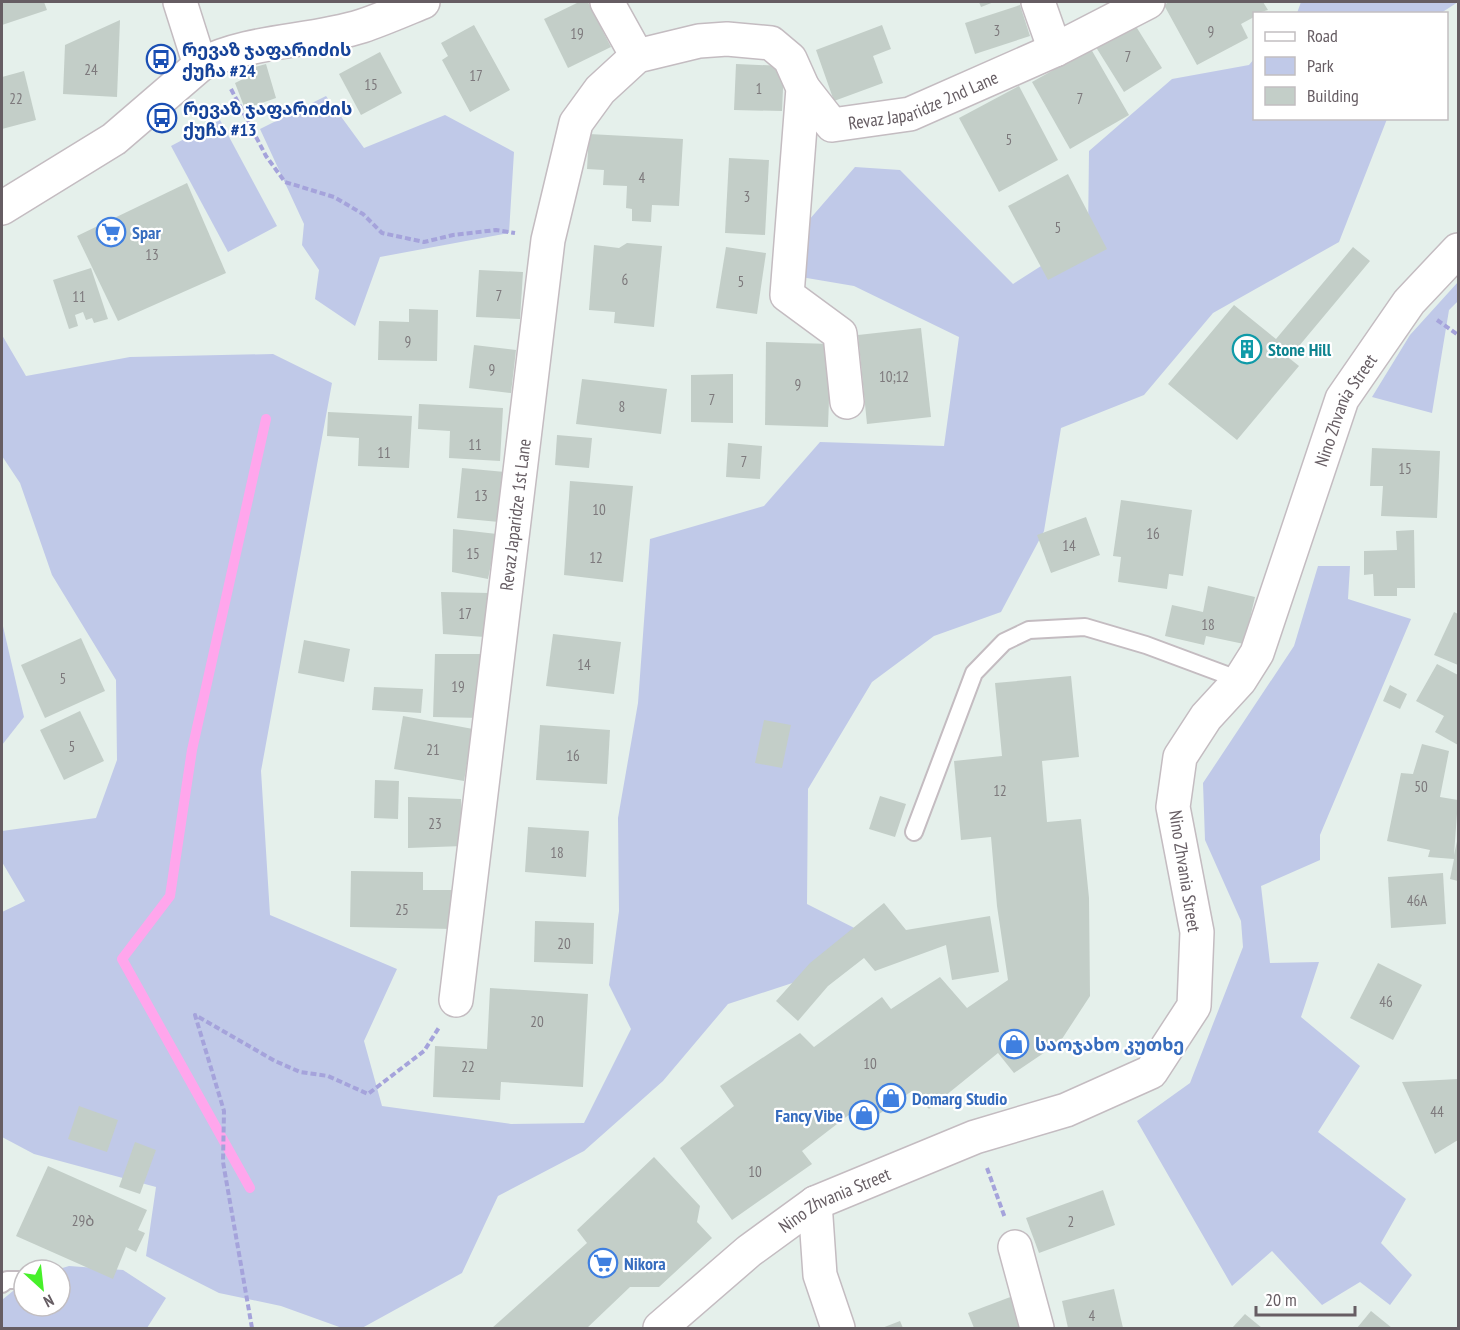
<svg xmlns="http://www.w3.org/2000/svg" width="1460" height="1330" viewBox="0 0 1460 1330" font-family="'PT Sans Narrow','Noto Sans Georgian',sans-serif">
	<rect width="100%" height="100%" fill="#e5f0eb"/>
	<g fill="#c0c9e8">
		<polygon points="1301,2 1458,2 1441,13 1297,13"/>
		<polygon points="1254,59 1254,118 1387,119 1339,242 1213,313 1144,395 1061,428 1044,531 1001,612 934,636 872,682 808,789 807,904 880,941 835,969 728,1004 663,1081 584,1151 498,1196 462,1273 362,1328 342,1328 281,1306 219,1293 146,1256 156,1187 34,1154 2,1137 2,912 25,901 2,862 2,831 96,818 117,760 116,680 52,575 20,483 2,456 2,335 26,376 130,357 273,354 332,383 261,771 270,915 397,969 364,1041 382,1106 511,1124 584,1123 631,1029 609,985 619,911 618,818 638,703 650,539 764,506 820,442 944,446 959,337 854,286 795,276 802,228 855,167 900,170 1013,284 1088,236 1089,151 1172,79 1249,65"/>
		<polygon points="326,96 364,148 445,115 514,152 509,233 380,257 355,326 315,299 319,270 302,245 304,224 260,129"/>
		<polygon points="220,120 277,226 228,252 171,146"/>
		<polygon points="1458,282 1458,301 1449,310 1432,413 1372,397 1410,335"/>
		<polygon points="1318,566 1350,566 1348,599 1411,619 1320,835 1320,860 1261,886 1270,963 1319,962 1301,1017 1360,1066 1318,1132 1406,1199 1381,1243 1412,1275 1390,1305 1360,1282 1322,1305 1272,1251 1232,1286 1137,1121 1190,1083 1243,947 1241,921 1205,840 1203,783 1294,646"/>
		<polygon points="2,622 24,717 2,745"/>
		<polygon points="69,1266 123,1270 166,1298 147,1328 2,1328 2,1300 24,1282 24,1306 60,1306 60,1270 56,1270"/>
	</g>
	<g fill="none" stroke-linecap="round" stroke-linejoin="round">
		<polyline stroke="#ffa6ec" stroke-width="10" points="250,1188 122,959 170,896 192,750 266,419"/>
	</g>
	<g fill="#c3cec8">
		<polygon points="2,2 44,2 47,10 2,25"/>
		<polygon points="579,2 588,2 611,47 568,68 544,19"/>
		<polygon points="979,2 994,2 981,7"/>
		<polygon points="1169,2 1263,2 1268,10 1254,14 1254,17 1241,24 1248,38 1197,65 1164,5"/>
		<polygon points="1020,5 1030,36 975,54 965,23"/>
		<polygon points="120,20 117,97 63,94 65,45"/>
		<polygon points="1132,20 1162,68 1124,92 1094,44"/>
		<polygon points="474,25 510,90 470,112 442,60 448,56 441,43"/>
		<polygon points="882,25 891,49 873,56 883,83 834,101 816,50"/>
		<polygon points="1091,49 1129,115 1070,149 1032,82"/>
		<polygon points="380,52 402,93 361,115 339,74"/>
		<polygon points="266,64 276,98 245,109 235,83 249,76 247,69"/>
		<polygon points="736,64 784,66 782,111 734,110"/>
		<polygon points="24,71 36,120 2,129 2,77"/>
		<polygon points="1019,86 1058,160 999,192 959,118"/>
		<polygon points="589,134 683,139 679,206 652,205 651,222 632,221 632,209 626,208 627,186 603,185 604,170 587,169"/>
		<polygon points="729,158 769,160 765,235 725,233"/>
		<polygon points="1068,174 1107,249 1048,280 1008,206"/>
		<polygon points="187,183 226,273 118,321 77,236"/>
		<polygon points="627,243 662,246 654,327 614,323 615,312 589,310 594,245 619,248"/>
		<polygon points="726,247 766,253 757,314 716,308"/>
		<polygon points="1353,247 1370,261 1289,358 1299,366 1237,440 1168,384 1234,305 1276,339"/>
		<polygon points="91,268 108,319 94,323 92,318 86,320 83,312 75,315 78,326 69,329 53,280"/>
		<polygon points="479,270 523,272 520,319 476,317"/>
		<polygon points="409,309 438,310 437,361 378,360 379,321 409,322"/>
		<polygon points="921,328 931,417 867,424 858,335"/>
		<polygon points="766,342 831,344 828,427 765,425"/>
		<polygon points="474,345 516,350 511,393 469,388"/>
		<polygon points="733,374 733,423 691,422 691,375"/>
		<polygon points="582,379 667,389 661,434 576,424"/>
		<polygon points="419,404 503,408 500,461 449,458 450,431 418,429"/>
		<polygon points="328,412 412,416 409,468 358,466 359,438 327,436"/>
		<polygon points="557,435 592,438 589,468 555,465"/>
		<polygon points="728,443 762,446 760,479 726,477"/>
		<polygon points="1372,448 1440,451 1437,518 1381,516 1383,486 1370,486"/>
		<polygon points="462,468 505,472 499,522 457,518"/>
		<polygon points="570,481 633,486 623,582 564,575"/>
		<polygon points="1121,500 1192,510 1183,576 1169,574 1167,589 1118,582 1121,557 1113,556"/>
		<polygon points="1086,517 1100,555 1051,573 1037,535"/>
		<polygon points="453,529 497,534 488,579 452,572"/>
		<polygon points="1414,530 1415,588 1397,588 1397,596 1374,596 1373,574 1364,575 1364,551 1397,550 1396,531"/>
		<polygon points="1208,586 1255,597 1244,644 1206,636 1204,645 1165,636 1172,605 1203,612"/>
		<polygon points="441,592 490,593 485,637 443,634"/>
		<polygon points="1454,612 1458,614 1458,665 1434,655"/>
		<polygon points="553,634 621,642 614,694 546,686"/>
		<polygon points="81,638 105,691 45,718 21,665"/>
		<polygon points="304,640 350,649 344,682 298,673"/>
		<polygon points="435,654 483,654 482,718 433,717"/>
		<polygon points="1437,664 1458,675 1458,745 1435,732 1444,716 1416,701"/>
		<polygon points="1071,676 1079,757 1042,761 1047,822 1081,819 1089,898 1090,996 1060,1042 1014,1073 998,1053 929,1109 912,1091 859,1128 850,1114 802,1151 812,1164 732,1220 680,1148 734,1106 720,1086 800,1033 814,1047 882,997 891,1009 940,977 967,1008 1008,980 997,906 991,837 961,840 954,761 1002,756 995,683"/>
		<polygon points="1390,685 1407,694 1400,709 1383,701"/>
		<polygon points="374,687 423,689 421,713 372,710"/>
		<polygon points="80,711 104,761 64,780 40,730"/>
		<polygon points="403,716 473,729 464,781 394,769"/>
		<polygon points="764,720 791,725 782,768 755,763"/>
		<polygon points="540,725 610,730 607,784 536,780"/>
		<polygon points="1422,744 1449,751 1440,797 1458,800 1454,855 1458,837 1458,881 1450,879 1454,859 1428,857 1430,850 1387,841 1401,773 1413,774"/>
		<polygon points="375,780 399,781 398,819 374,818"/>
		<polygon points="880,796 906,804 895,837 869,829"/>
		<polygon points="408,797 461,799 463,846 408,848"/>
		<polygon points="528,827 589,831 586,877 525,872"/>
		<polygon points="351,871 423,872 423,890 454,890 453,929 350,927"/>
		<polygon points="1443,873 1446,924 1391,928 1388,877"/>
		<polygon points="884,903 906,930 990,916 999,972 952,980 946,945 875,971 864,958 828,986 798,1021 776,1001 810,963"/>
		<polygon points="535,921 594,923 593,964 534,962"/>
		<polygon points="1378,963 1422,985 1393,1040 1350,1018"/>
		<polygon points="490,988 588,994 583,1087 501,1082 500,1100 433,1097 435,1046 487,1049"/>
		<polygon points="1458,1079 1458,1140 1435,1154 1402,1082"/>
		<polygon points="79,1106 118,1120 107,1152 68,1139"/>
		<polygon points="135,1142 156,1150 140,1194 119,1187"/>
		<polygon points="654,1157 700,1206 697,1222 712,1238 659,1287 630,1287 587,1328 492,1328 587,1243 577,1230"/>
		<polygon points="48,1166 147,1210 138,1230 145,1233 136,1252 126,1247 113,1279 16,1236"/>
		<polygon points="1103,1190 1115,1225 1039,1253 1026,1218"/>
		<polygon points="1114,1289 1123,1328 1068,1328 1062,1301"/>
		<polygon points="1013,1296 1025,1328 974,1328 968,1313"/>
		<polygon points="1371,1311 1392,1328 1357,1328"/>
		<polygon points="1245,1314 1262,1328 1232,1328"/>
		<polygon points="900,1321 903,1328 882,1328"/>
	</g>
	<g fill="none" stroke-linecap="round" stroke-linejoin="round">
		<g stroke="#c4bcc1" stroke-width="20">
			<g id="service">
				<polyline points="914,832 974,673 1004,642 1029,630 1085,627 1146,645 1240,680"/>
				<polyline points="2,1284 7,1280 24,1280"/>
			</g>
		</g>
		<g stroke="#c4bcc1" stroke-width="36">
			<g id="minor">
				<polyline points="180,2 200,65"/>
				<polyline points="607,2 637,56"/>
				<polyline points="1038,2 1055,50"/>
				<path id="s1" d="M803,88l29,37 78,-11 145,-64 93,-48"/>
				<path id="s2" d="M456,1000l92,-760 28,-117 24,-33 37,-34 62,-15 28,-2 44,4 19,16 13,29 -16,207 53,39 7,68"/>
				<polyline points="815,1203 820,1275 838,1328"/>
				<polyline points="1015,1247 1037,1328"/>
				<path id="s3" d="M660,1328l89,-77 66,-48 160,-66 91,-27 85,-38 43,-66 3,-74 -24,-125 7,-50 26,-40 34,-37 17,-27 85,-254 67,-97 49,-52"/>
			</g>
		</g>
		<g stroke="#c4bcc1" stroke-width="36">
			<path id="tertiary" d="M2,208l112,-69 86,-74c51,-26 108,-22 162,-39 21,-7 41,-16 61,-24"/>
		</g>
		<g stroke="#a5a3db" stroke-width="4" stroke-dasharray="6 3" stroke-linecap="butt">
			<polyline points="231,89 266,156 285,182 334,197 363,214 382,233 424,242 453,235 496,230 515,233"/>
			<polyline points="1437,320 1458,335"/>
			<polyline points="987,1168 1005,1218"/>
			<polyline points="252,1328 223,1162 224,1111 195,1015 275,1061 300,1072 328,1076 368,1094 424,1051 440,1026"/>
		</g>
		<use href="#service" stroke="#fff" stroke-width="16"/>
		<use href="#minor" stroke="#fff" stroke-width="33"/>
		<use href="#tertiary" stroke="#fff" stroke-width="33"/>
	</g>
	<defs>
		<g id="bus-ring" transform="scale(1.5)"><circle r="9.5" fill="#fff" stroke="#1a4fb4" stroke-width="1.5"/><path d="M-5-6H5V4H4V6H2V4H-2V6H-4V4H-5ZM-3.5-4V0h7V-4ZM-3.5 1.2v1.5H-2V1.2ZM2 1.2v1.5H3.5V1.2Z" fill="#1a4fb4"/></g>
		<g id="supermarket-ring" transform="scale(1.5)"><circle r="9.5" fill="#fff" stroke="#3f7fe0" stroke-width="1.5"/><path d="M-6-5.5h2.5l.6 2H6L4.5 2H-2.5L-4.4-4H-6ZM-1.5 3.2a1.3 1.3 0 1 0 .1 0ZM3 3.2a1.3 1.3 0 1 0 .1 0Z" fill="#3f7fe0"/></g>
		<g id="building-ring" transform="scale(1.5)"><circle r="9.5" fill="#fff" stroke="#0f9aa8" stroke-width="1.5"/><path d="M-4-6H4V6H1V3H-1V6H-4ZM-2.5-4.3h1.7v1.8h-1.7ZM.8-4.3h1.7v1.8H.8ZM-2.5-1h1.7V.8h-1.7ZM.8-1h1.7V.8H.8Z" fill="#0f9aa8"/></g>
		<g id="shop-ring" transform="scale(1.5)"><circle r="9.5" fill="#fff" stroke="#3f7fe0" stroke-width="1.5"/><path d="M-5-2.5h2.3a2.7 3.5 0 0 1 5.4 0H5L5.5 6h-11ZM-1.5-2.5h3a1.5 2.3 0 0 0-3 0Z" fill="#3f7fe0"/></g>
	</defs>
	<g fill-rule="evenodd">
		<use href="#bus-ring" x="161" y="59"/>
		<use href="#bus-ring" x="162" y="118"/>
		<use href="#supermarket-ring" x="111" y="232"/>
		<use href="#building-ring" x="1247" y="349"/>
		<use href="#shop-ring" x="1014" y="1044"/>
		<use href="#shop-ring" x="891" y="1098"/>
		<use href="#shop-ring" x="864" y="1115"/>
		<use href="#supermarket-ring" x="603" y="1263"/>
	</g>
	<g text-anchor="middle" dominant-baseline="central" stroke-width="4.5" stroke-linejoin="round" paint-order="stroke">
		<g font-size="15" fill="#7d797c">
			<text x="997" y="30">3</text>
			<text x="1211" y="31">9</text>
			<text x="577" y="33">19</text>
			<text x="1128" y="56">7</text>
			<text x="91" y="69">24</text>
			<text x="476" y="75">17</text>
			<text x="371" y="84">15</text>
			<text x="759" y="88">1</text>
			<text x="16" y="98">22</text>
			<text x="1080" y="98">7</text>
			<text x="1009" y="139">5</text>
			<text x="642" y="177">4</text>
			<text x="747" y="196">3</text>
			<text x="1058" y="227">5</text>
			<text x="152" y="254">13</text>
			<text x="625" y="279">6</text>
			<text x="741" y="281">5</text>
			<text x="499" y="295">7</text>
			<text x="79" y="296">11</text>
			<text x="408" y="341">9</text>
			<text x="492" y="369">9</text>
			<text x="894" y="376">10;12</text>
			<text x="798" y="384">9</text>
			<text x="712" y="399">7</text>
			<text x="622" y="406">8</text>
			<text x="475" y="444">11</text>
			<text x="384" y="452">11</text>
			<text x="744" y="461">7</text>
			<text x="1405" y="468">15</text>
			<text x="481" y="495">13</text>
			<text x="599" y="509">10</text>
			<text x="1153" y="533">16</text>
			<text x="1069" y="545">14</text>
			<text x="473" y="553">15</text>
			<text x="596" y="557">12</text>
			<text x="465" y="613">17</text>
			<text x="1208" y="624">18</text>
			<text x="584" y="664">14</text>
			<text x="63" y="678">5</text>
			<text x="458" y="686">19</text>
			<text x="72" y="746">5</text>
			<text x="433" y="749">21</text>
			<text x="573" y="755">16</text>
			<text x="1421" y="786">50</text>
			<text x="1000" y="790">12</text>
			<text x="435" y="823">23</text>
			<text x="557" y="852">18</text>
			<text x="1417" y="900">46A</text>
			<text x="402" y="909">25</text>
			<text x="564" y="943">20</text>
			<text x="1386" y="1001">46</text>
			<text x="537" y="1021">20</text>
			<text x="870" y="1063">10</text>
			<text x="468" y="1066">22</text>
			<text x="1437" y="1111">44</text>
			<text x="755" y="1171">10</text>
			<text x="83" y="1220">29ბ</text>
			<text x="1071" y="1221">2</text>
			<text x="1092" y="1315">4</text>
		</g>
		<g font-size="18" font-weight="bold" fill="#164399" stroke="#fff" text-anchor="start">
			<text x="182" y="49">რევაზ ჯაფარიძის<tspan x="182" dy="21">ქუჩა #24</tspan></text>
			<text x="183" y="108">რევაზ ჯაფარიძის<tspan x="183" dy="21">ქუჩა #13</tspan></text>
		</g>
		<g font-size="18" fill="#665d63" stroke="#fff">
			<text stroke="none"><textPath href="#s1" startOffset="142">Revaz Japaridze 2nd Lane</textPath></text>
			<text stroke="none"><textPath href="#s3" startOffset="1280">Nino Zhvania Street</textPath></text>
			<text stroke="none"><textPath href="#s2" startOffset="489">Revaz Japaridze 1st Lane</textPath></text>
			<text transform="translate(1185 871) rotate(81)">Nino Zhvania Street</text>
			<text stroke="none"><textPath href="#s3" startOffset="218">Nino Zhvania Street</textPath></text>
		</g>
		<g font-size="18" font-weight="bold" fill="#366cbe" stroke="#fff" text-anchor="start">
			<text x="132" y="232">Spar</text>
			<text x="1035" y="1044">საოჯახო კუთხე</text>
			<text x="912" y="1098">Domarg Studio</text>
			<text x="843" y="1115" text-anchor="end">Fancy Vibe</text>
			<text x="624" y="1263">Nikora</text>
		</g>
		<g font-size="18" font-weight="bold" fill="#0d838f" stroke="#fff" text-anchor="start">
			<text x="1268" y="349">Stone Hill</text>
		</g>
	</g>
	<rect width="1460" height="1330" fill="none" stroke="#665d63" stroke-width="6"/>
	<rect x="1253" y="12" width="195" height="108" fill="#ffffff" stroke="#c2bec1" stroke-width="1.5"/>
	<rect x="1265" y="32" width="30" height="9" fill="#ffffff" stroke="#c2bec1" stroke-width="1.5"/>
	<text x="1307" y="42" font-size="18" fill="#665d63">Road</text>
	<rect x="1265" y="57" width="30" height="18" fill="#c0c9e8" stroke="#c2bec1" stroke-width="1.5"/>
	<text x="1307" y="72" font-size="18" fill="#665d63">Park</text>
	<rect x="1265" y="87" width="30" height="18" fill="#c3cec8" stroke="#c2bec1" stroke-width="1.5"/>
	<text x="1307" y="102" font-size="18" fill="#665d63">Building</text>
	<g transform="translate(42 1288) rotate(153)"><circle r="28" fill="#ffffff" stroke="#c2bec1" stroke-width="1.5"/>
	<path d="M0-4.5L10 22L0 15L-10 22Z" fill="#47f02a"/>
	<text y="-9" font-size="16" font-weight="bold" text-anchor="middle" fill="#665d63">N</text>
	</g>
	<path d="M1256 1306v9h99v-9" fill="none" stroke="#665d63" stroke-width="3"/>
	<text x="1265" y="1306" font-size="18" fill="#665d63" stroke="#ffffff" stroke-width="4.5" paint-order="stroke">20 m</text>
</svg>
